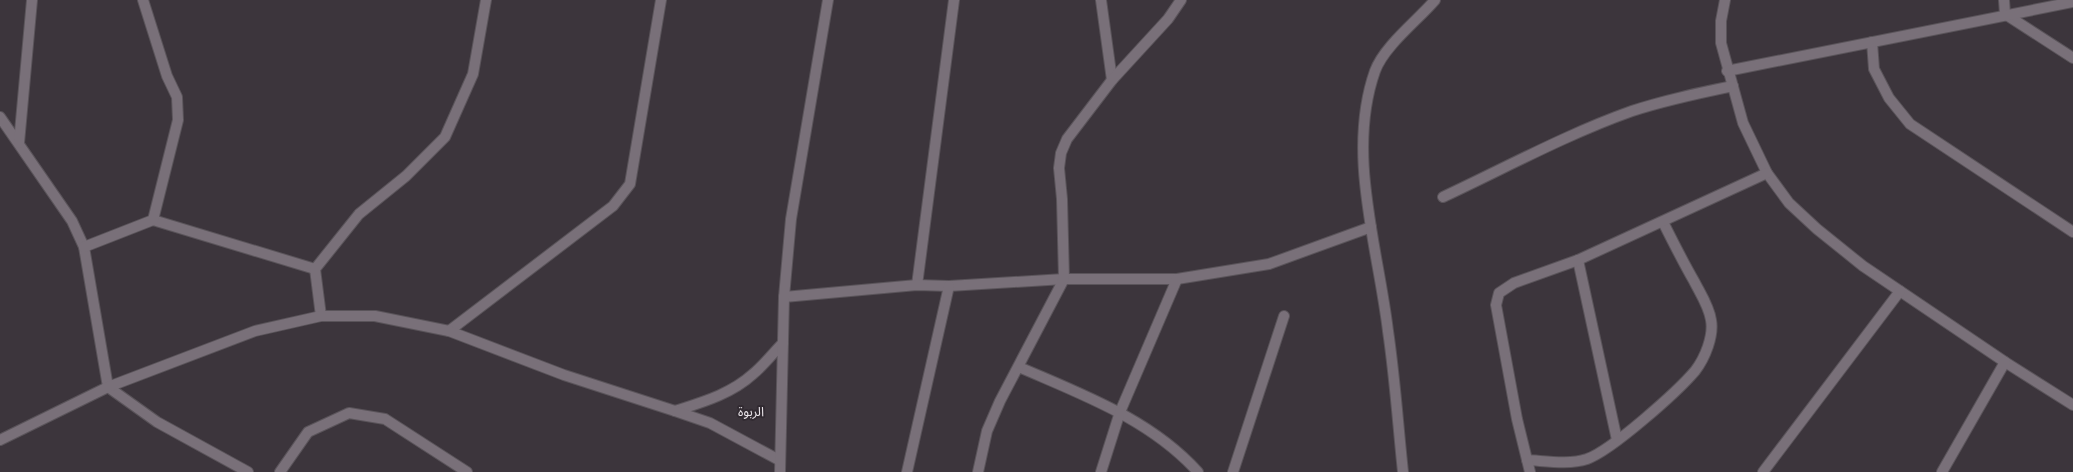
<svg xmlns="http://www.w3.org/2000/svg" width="2073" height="472" viewBox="0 0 2073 472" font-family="'Titillium Web','Noto Sans Arabic',sans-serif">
	<rect width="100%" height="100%" fill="#3c353c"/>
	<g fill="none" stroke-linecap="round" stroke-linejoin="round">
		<g stroke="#5a545a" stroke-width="12">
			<g id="minor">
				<polyline points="1101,0 1112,80"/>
				<polyline points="1725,0 1721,21 1721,43 1743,123 1767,173 1789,203 1817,229 1863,266 2005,362 2073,405"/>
				<polyline points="2004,0 2005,14 2073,58"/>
				<polyline points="1872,42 1874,69 1889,98 1910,124 2073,232"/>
				<polyline points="1727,71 2073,2"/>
				<polyline points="0,117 72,221 84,247 108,387 157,422 248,472"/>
				<polyline points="19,143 32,0"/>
				<path d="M1443,197c62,-29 124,-63 189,-86 33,-11 67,-18 101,-25"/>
				<polyline points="153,220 315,269"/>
				<polyline points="84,247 153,220 178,120 177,97 167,76 143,0"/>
				<polyline points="1578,260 1617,440"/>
				<polyline points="917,285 954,0"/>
				<polyline points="784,297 917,285 949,286 1064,279 1177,279 1269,264 1371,227"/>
				<polyline points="321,316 315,269 359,214 406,176 445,137 473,74 486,0"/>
				<polyline points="449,331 613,206 630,184 661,0"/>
				<path d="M1019,367c64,28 131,52 179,105"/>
				<path d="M675,411c28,-9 56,-17 78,-37 11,-9 20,-21 30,-31"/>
				<polyline points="0,440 108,387 255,331 321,316 375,316 449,331 564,375 675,411 710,423 779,460"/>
				<path d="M1527,460c19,1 42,5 60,-1 25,-9 90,-67 108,-88 10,-13 19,-35 16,-51 -2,-14 -11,-27 -17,-39 -11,-19 -21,-39 -31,-59"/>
				<polyline points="280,472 308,432 349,413 385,419 467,472"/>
				<polyline points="780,472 784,297 791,219 828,0"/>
				<polyline points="907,472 949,286"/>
				<polyline points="978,472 987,431 1000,401 1064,279 1062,199 1059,168 1061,153 1067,139 1112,80 1168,19 1181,0"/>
				<polyline points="1101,472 1120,412 1177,279"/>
				<polyline points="1233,472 1284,316"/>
				<path d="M1403,472c-5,-47 -8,-94 -15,-141 -10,-84 -42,-178 -13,-260 9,-25 43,-51 60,-71"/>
				<polyline points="1530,472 1517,419 1496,305 1499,293 1514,283 1578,260 1767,173"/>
				<polyline points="1763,472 1900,291"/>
				<polyline points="1942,472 2005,362"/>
			</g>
		</g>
		<use href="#minor" stroke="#797079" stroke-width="10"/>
	</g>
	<g text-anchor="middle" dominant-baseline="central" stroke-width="4" stroke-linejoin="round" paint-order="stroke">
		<g font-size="13" fill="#e8e3e8" stroke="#322b32">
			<text x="751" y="411">الربوة</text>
		</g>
	</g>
</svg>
